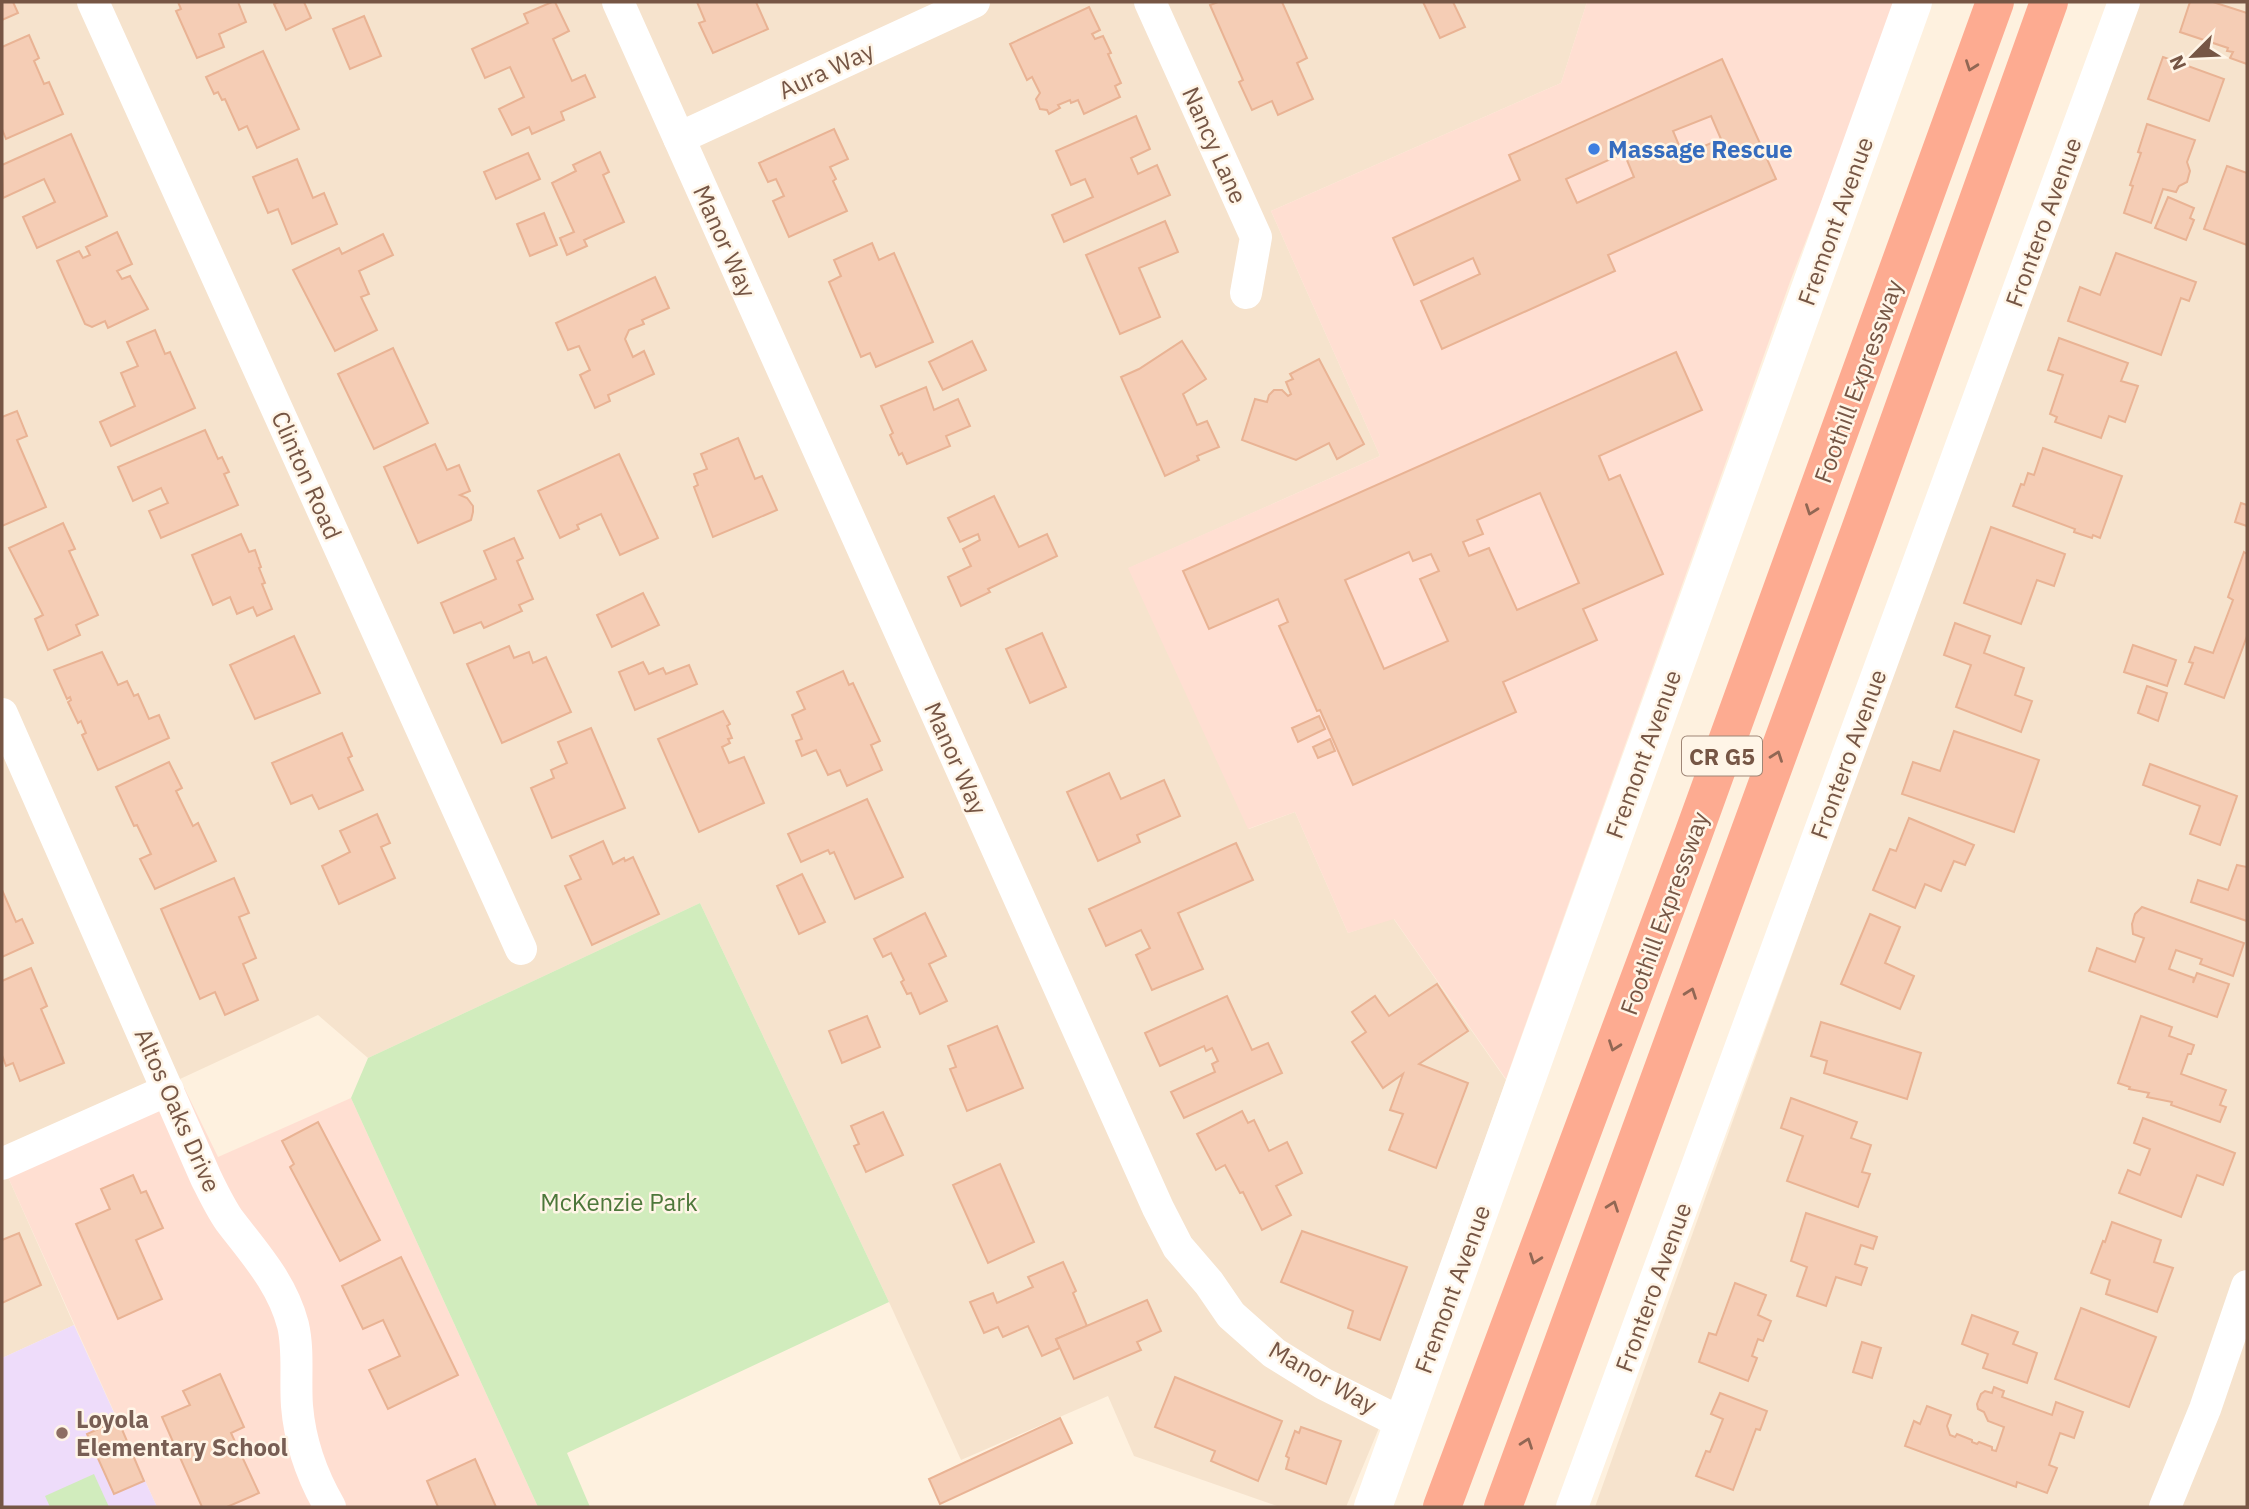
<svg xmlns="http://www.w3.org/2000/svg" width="2249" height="1509" viewBox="0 0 2249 1509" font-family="'IBM Plex Sans',sans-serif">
	<rect width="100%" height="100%" fill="#fef1df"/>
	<g fill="#f6e3cd">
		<polygon points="2,2 1587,2 1561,83 1271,211 1380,456 1129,568 1249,829 1295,812 1348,933 1393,918 1506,1080 1399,1380 1346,1507 1280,1507 1134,1456 1108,1396 961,1460 889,1302 700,903 368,1058 318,1015 180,1079 168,1090 8,1177 74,1325 2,1358"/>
		<polygon points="2132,2 2247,2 2247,1507 1595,1507"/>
	</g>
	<g fill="#ffdfd2">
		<polygon points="1587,2 1899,2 1791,279 1506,1079 1394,919 1348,933 1295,812 1248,829 1128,568 1380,456 1271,211 1561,83"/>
		<polygon points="180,1079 218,1157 351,1098 538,1507 157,1507 8,1177 168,1090"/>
	</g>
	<polygon fill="#eedcfa" points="74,1325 157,1507 2,1507 2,1358"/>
	<g fill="#d1ecbd">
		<polygon points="700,903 889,1302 567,1453 590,1507 538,1507 351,1098 368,1058"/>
		<polygon points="94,1474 109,1507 50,1507 45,1496"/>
	</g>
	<g fill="#f5cdb5" stroke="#e9b394" stroke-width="2" fill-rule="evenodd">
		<polygon points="2,2 13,2 18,13 2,20"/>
		<polygon points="178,2 238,2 246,22 219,34 224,47 197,58 176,11 181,9"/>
		<polygon points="279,2 304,2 311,18 286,30 274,4"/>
		<polygon points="552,2 555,2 569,31 553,39 572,81 585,75 595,97 561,112 564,120 532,134 529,127 512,135 499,109 524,97 510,67 485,78 472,49 528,23 524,14"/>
		<polygon points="697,2 756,2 768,29 713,53 699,23 705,21"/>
		<polygon points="1218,2 1282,2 1307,58 1297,63 1313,99 1278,115 1272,101 1252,110 1239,82 1243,80 1210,5"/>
		<polygon points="1423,2 1453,2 1465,27 1440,38"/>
		<polygon points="2190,2 2213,2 2247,13 2247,64 2230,58 2233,52 2227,51 2228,48 2180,32"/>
		<polygon points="1089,7 1100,30 1092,34 1095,39 1103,36 1111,53 1108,54 1121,83 1115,86 1120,97 1084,114 1078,100 1071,103 1070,100 1058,105 1060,108 1049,114 1047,110 1040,109 1036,99 1040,93 1032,77 1027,80 1010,44"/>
		<polygon points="364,16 381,56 350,69 333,29"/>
		<polygon points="29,35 39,58 34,61 44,84 49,82 63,114 6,139 2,129 2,47"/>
		<polygon points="263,51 299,129 257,148 247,126 239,130 225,99 222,100 218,92 214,94 206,77"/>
		<polygon points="2163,57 2224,79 2209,121 2148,99"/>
		<path d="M1722,59l54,120 -168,76 7,16 -173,78 -21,-48 59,-27 -7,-16 -59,27 -21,-47 127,-58 -11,-25zM1711,116l10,23 -38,16 -10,-24zM1624,153l10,24 -57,26 -11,-24z"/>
		<polygon points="1136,116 1150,149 1131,158 1138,174 1157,165 1170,195 1064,242 1052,215 1093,197 1085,179 1071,185 1056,151"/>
		<polygon points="2147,124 2195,140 2187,162 2190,171 2187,182 2179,186 2176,192 2163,189 2151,223 2124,213 2133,186 2130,185 2141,153 2138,152"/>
		<polygon points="834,129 848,159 830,167 836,179 833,181 847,211 789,237 773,201 784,196 776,179 768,182 759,163"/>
		<polygon points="71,134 107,216 37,248 23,217 55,202 44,179 3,198 2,165"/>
		<polygon points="600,152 609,172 603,175 624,222 584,240 587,246 567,255 560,238 574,232 552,183 576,171 573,165"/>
		<polygon points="528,153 540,179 496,199 484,172"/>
		<polygon points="297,159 313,198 324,193 337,224 292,244 278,209 268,213 253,177"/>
		<polygon points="2227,166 2247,173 2247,245 2204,229"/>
		<polygon points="2168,197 2194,208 2190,218 2194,220 2186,240 2155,228"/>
		<polygon points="544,213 557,245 530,256 517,224"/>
		<polygon points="1165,221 1178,252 1139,268 1160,317 1120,334 1086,255"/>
		<polygon points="117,232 132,264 117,271 122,279 130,276 148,309 108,328 105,321 92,327 85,324 57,261 79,251 83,258 90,255 86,247"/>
		<polygon points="383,234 393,255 359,271 369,294 361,297 377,330 335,351 293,270 339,248 342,254"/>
		<polygon points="872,243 879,260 894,253 933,342 876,367 870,353 861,357 829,282 841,276 834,260"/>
		<polygon points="2116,253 2196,282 2189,301 2181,298 2161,355 2068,321 2080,287 2100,295"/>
		<polygon points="655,277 669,308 642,320 644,324 629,330 625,339 633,357 644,351 654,374 608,395 610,401 595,408 580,375 590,370 579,346 568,350 556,323"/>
		<polygon points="155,330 165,354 170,352 195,408 111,446 100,422 135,406 121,373 138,366 127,342"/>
		<polygon points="2059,338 2128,363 2121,381 2138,386 2125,422 2109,416 2101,438 2055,422 2057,417 2050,414 2063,375 2048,370"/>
		<polygon points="972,341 986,370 943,390 929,362"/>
		<polygon points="1182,341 1206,379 1183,394 1197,425 1207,421 1219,447 1197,456 1199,460 1165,476 1121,377 1139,369"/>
		<polygon points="393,348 428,423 374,449 338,374"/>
		<path d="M1676,352l26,58 -103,46 10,24 11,-5 43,99 -80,35 14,31 -94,42 13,30 -163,73 -33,-75 -3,1 -38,-85 9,-4 -10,-23 -69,30 -26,-58zM1540,493l39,90 -62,27 -28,-62 -20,8 -6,-14 20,-8 -6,-14zM1409,552l4,9 18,-7 8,17 -19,8 28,62 -64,28 -39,-89z"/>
		<polygon points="1319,359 1364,444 1337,459 1329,443 1296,460 1242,440 1255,399 1267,402 1269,395 1274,390 1282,390 1288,396 1291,394 1286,382 1293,379 1290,374"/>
		<polygon points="926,387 934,410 958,399 970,426 946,436 950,446 907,464 902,453 899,455 890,435 893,433 881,406"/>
		<polygon points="17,411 27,436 17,440 46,507 2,526 2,417"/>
		<polygon points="205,430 218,459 222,457 229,472 224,474 238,505 161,538 149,511 168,503 161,488 133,501 118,467"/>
		<polygon points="738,438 755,479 762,476 777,510 713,537 694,487 698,485 694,474 707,469 701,454"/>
		<polygon points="435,444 447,470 459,465 470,491 460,495 467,498 473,506 473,512 471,520 418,543 384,467"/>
		<polygon points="2043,448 2122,476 2100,538 2093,535 2092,538 2074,532 2075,529 2013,506 2021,484 2024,485 2028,473 2034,475"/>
		<polygon points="619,454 658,538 620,555 601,514 577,525 579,529 560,538 538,491"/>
		<polygon points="994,496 1019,547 1047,534 1057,556 988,589 990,592 961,606 948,577 971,566 963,549 980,540 978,534 960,542 948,518"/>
		<polygon points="2241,503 2247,505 2247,526 2235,522"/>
		<polygon points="63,523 75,549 69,551 98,615 76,625 80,635 48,650 35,619 43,615 9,548"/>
		<polygon points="1991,527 2065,554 2054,586 2037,580 2021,624 1964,603"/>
		<polygon points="241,534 249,552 255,550 261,567 259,568 265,583 262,584 272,609 257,616 253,607 237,614 230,597 213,605 192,555"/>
		<polygon points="514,538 523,558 517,561 533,599 519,605 522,611 484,628 481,622 454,633 441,603 496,579 484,551"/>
		<polygon points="2244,552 2247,554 2247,636 2224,698 2185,684 2193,663 2189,662 2195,647 2213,653 2233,600 2228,597"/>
		<polygon points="643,593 659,625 612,647 597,615"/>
		<polygon points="1955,623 1990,636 1984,653 2024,668 2015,695 2032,701 2021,732 1956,707 1971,665 1944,655"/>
		<polygon points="1042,633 1066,687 1030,703 1006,649"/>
		<polygon points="294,636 320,693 255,719 230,665"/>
		<polygon points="2133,645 2176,660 2167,686 2124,672"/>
		<polygon points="509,646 514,658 529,652 533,663 546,657 571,712 502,743 467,664"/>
		<polygon points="102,652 118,685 127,681 134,696 138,694 149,719 159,715 169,738 98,770 82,735 86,733 81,721 78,723 68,702 71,700 70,697 67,699 54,670"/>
		<polygon points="643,662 649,674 663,668 666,674 689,665 697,684 635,710 619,672"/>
		<polygon points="843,671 849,685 853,683 880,741 871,745 882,770 847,786 840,770 828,775 816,750 802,756 796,741 802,739 792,715 805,709 797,692"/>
		<polygon points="2147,686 2167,693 2158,721 2138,713"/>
		<polygon points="723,711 730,724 727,726 732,738 728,739 730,743 722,747 729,763 744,757 764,803 699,832 658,739"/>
		<polygon points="1319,716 1325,729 1298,742 1292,728"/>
		<polygon points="591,728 625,808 552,838 531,788 554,778 551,770 567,763 558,742"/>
		<polygon points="1954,731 2039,760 2014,832 1902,794 1913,762 1940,771"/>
		<polygon points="342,733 352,756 348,758 363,790 319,809 312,795 291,804 272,763"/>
		<polygon points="1330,739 1335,751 1318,758 1313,747"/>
		<polygon points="169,762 182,788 176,791 193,826 198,823 216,861 155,889 140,859 151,854 137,825 134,826 116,787"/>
		<polygon points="2150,764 2237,796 2220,845 2190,834 2200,806 2143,785"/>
		<polygon points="1109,773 1121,799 1164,780 1180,816 1137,835 1140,842 1098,861 1067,792"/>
		<polygon points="867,799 903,877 855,899 834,852 830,854 828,850 801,862 788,834"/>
		<polygon points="377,814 390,843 381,847 395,878 339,904 322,866 350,852 340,831"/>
		<polygon points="1909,818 1974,845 1965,865 1954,861 1941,891 1925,884 1915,908 1873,890 1890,849 1896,851"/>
		<polygon points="603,841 613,864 624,858 625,861 633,857 659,914 592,945 565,886 581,879 570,856"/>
		<polygon points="1236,843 1253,880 1178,913 1203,969 1152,990 1136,955 1150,948 1141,930 1106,946 1089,909"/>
		<polygon points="2237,865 2247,867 2247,921 2191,902 2198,880 2228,890"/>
		<polygon points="802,874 825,922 799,934 777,886"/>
		<polygon points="234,878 249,913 239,917 256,958 243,964 258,1000 225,1015 215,992 200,999 161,909"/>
		<polygon points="2,890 16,922 22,919 33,943 2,957"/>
		<polygon points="2142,907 2244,943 2233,976 2200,964 2202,959 2176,950 2169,969 2194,978 2193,983 2197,973 2229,984 2217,1017 2089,971 2097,948 2135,962 2144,938 2133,934 2132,924 2135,914"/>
		<polygon points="925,913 946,956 929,964 947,1001 920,1014 911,993 907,994 901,982 904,980 891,953 883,957 874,939"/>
		<polygon points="1870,914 1900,927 1885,963 1914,976 1900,1009 1841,984"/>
		<polygon points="31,968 47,1006 41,1009 64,1063 20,1081 13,1063 6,1066 2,1055 2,981"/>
		<polygon points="1437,984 1468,1031 1419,1064 1468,1083 1436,1168 1389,1150 1403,1114 1390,1110 1403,1074 1383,1088 1352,1042 1366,1032 1352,1012 1375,996 1389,1016"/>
		<polygon points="1227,996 1252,1050 1268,1043 1282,1073 1184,1118 1171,1092 1215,1072 1212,1064 1218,1061 1212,1048 1206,1051 1204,1046 1160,1066 1145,1033"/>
		<polygon points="867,1016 880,1047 842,1063 829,1031"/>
		<polygon points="2141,1016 2172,1027 2169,1036 2194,1045 2191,1054 2188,1054 2181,1074 2226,1090 2220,1105 2226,1107 2220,1122 2171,1105 2172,1102 2147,1097 2149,1093 2129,1089 2130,1087 2118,1083"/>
		<polygon points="1821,1022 1921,1053 1907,1099 1824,1073 1827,1061 1811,1056"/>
		<polygon points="997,1026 1023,1088 967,1111 950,1069 956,1067 948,1046"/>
		<polygon points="1791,1098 1857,1122 1851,1138 1871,1145 1862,1172 1870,1174 1858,1207 1787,1181 1803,1136 1781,1128"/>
		<polygon points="1242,1111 1248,1123 1254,1120 1269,1151 1287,1142 1302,1173 1276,1186 1291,1215 1262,1230 1243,1192 1240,1193 1225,1165 1216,1170 1197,1134"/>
		<polygon points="883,1112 903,1155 866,1172 854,1146 859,1144 851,1126"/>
		<polygon points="2143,1118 2235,1153 2223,1185 2197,1175 2181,1217 2119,1193 2128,1170 2140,1175 2150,1149 2134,1143"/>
		<polygon points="318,1122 380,1240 340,1261 290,1167 294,1164 282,1141"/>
		<polygon points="1000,1164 1034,1242 988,1263 953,1185"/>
		<polygon points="133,1175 141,1193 146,1191 163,1228 136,1240 162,1299 118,1319 76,1224 110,1209 101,1189"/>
		<polygon points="1806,1213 1877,1237 1873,1249 1861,1245 1855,1264 1867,1268 1861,1285 1836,1277 1826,1306 1797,1296 1807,1267 1791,1261"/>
		<polygon points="2112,1222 2161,1240 2154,1262 2173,1268 2157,1312 2106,1294 2110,1280 2091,1273 2103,1241 2105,1242"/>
		<polygon points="1302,1231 1407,1267 1380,1340 1348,1328 1353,1311 1281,1282"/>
		<polygon points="19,1233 41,1285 2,1303 2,1240"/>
		<polygon points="401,1257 458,1375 388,1409 369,1370 400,1356 383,1320 363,1329 342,1286"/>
		<polygon points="1063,1262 1076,1291 1073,1293 1087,1326 1056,1339 1060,1348 1042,1356 1028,1326 1003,1337 998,1327 984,1333 970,1302 993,1293 997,1303 1033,1287 1028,1277"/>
		<polygon points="1735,1283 1766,1295 1758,1315 1771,1321 1763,1341 1758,1339 1752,1356 1757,1358 1748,1381 1699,1362 1709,1333 1716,1335"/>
		<polygon points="1147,1300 1161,1331 1137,1342 1141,1350 1074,1379 1056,1339"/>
		<polygon points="2081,1308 2156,1337 2129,1407 2055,1379"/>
		<polygon points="1972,1315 2018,1332 2013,1344 2037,1353 2027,1383 1983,1368 1988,1354 1962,1344"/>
		<polygon points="1862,1342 1881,1348 1872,1378 1853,1372"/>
		<polygon points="220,1374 244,1427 231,1433 259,1493 227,1507 202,1507 162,1417 190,1405 183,1391"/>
		<polygon points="1175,1377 1282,1421 1258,1481 1211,1461 1215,1451 1155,1427"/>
		<polygon points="1994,1387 2004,1391 2002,1397 2052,1415 2056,1402 2083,1412 2074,1438 2060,1433 2049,1465 2057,1468 2047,1493 2017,1482 2016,1487 1905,1446 1914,1421 1920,1424 1927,1406 1951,1415 1947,1426 1950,1435 1955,1437 1957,1434 1972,1440 1972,1442 1977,1444 1979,1442 1992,1447 1992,1450 1996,1451 2004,1427 1988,1421 1984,1412 1978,1409 1977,1404 1981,1394 1985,1391 1992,1393"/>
		<polygon points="1720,1393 1767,1411 1760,1430 1756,1429 1733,1490 1696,1476 1706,1451 1710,1452 1723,1419 1711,1414"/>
		<polygon points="1060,1418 1072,1443 940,1504 929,1479"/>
		<polygon points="118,1420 144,1481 114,1494 87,1434"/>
		<polygon points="1301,1427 1341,1441 1326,1484 1286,1469 1289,1458 1286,1456 1295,1431 1299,1433"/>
		<polygon points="475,1459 496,1507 438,1507 427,1481"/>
	</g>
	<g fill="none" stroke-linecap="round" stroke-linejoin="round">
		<g stroke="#fff" stroke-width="32">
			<polyline points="93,2 521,949"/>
			<polyline points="618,2 1158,1208 1178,1247 1209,1283 1231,1315 1274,1353 1324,1384 1404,1424"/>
			<polyline points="1150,2 1256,237 1246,293"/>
			<polyline points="679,138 974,2"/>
			<path d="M2,714l204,464c7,14 14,29 23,42 26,34 53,63 64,105 6,26 2,54 4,81 3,36 15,70 33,101"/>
			<polyline points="2,1164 168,1090"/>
			<polyline points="1572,1507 2124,2"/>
			<polyline points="2165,1507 2205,1409 2247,1286"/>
		</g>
		<polyline stroke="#fff" stroke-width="38" points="1373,1507 1913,2"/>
		<g stroke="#fdab91" stroke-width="38">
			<polyline points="1442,1507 1693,835 1995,2"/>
			<polyline points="1503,1507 1860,530 2049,2"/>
		</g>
	</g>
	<defs><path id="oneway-chevron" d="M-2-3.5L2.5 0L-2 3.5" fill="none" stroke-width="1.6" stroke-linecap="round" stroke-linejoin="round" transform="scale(1.75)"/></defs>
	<g stroke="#916754">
		<use href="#oneway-chevron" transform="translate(1971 66) rotate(110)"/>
		<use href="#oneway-chevron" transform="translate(1811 510) rotate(110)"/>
		<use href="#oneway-chevron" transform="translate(1777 756) rotate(-70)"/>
		<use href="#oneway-chevron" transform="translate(1691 993) rotate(-70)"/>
		<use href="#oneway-chevron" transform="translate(1614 1046) rotate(110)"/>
		<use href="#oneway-chevron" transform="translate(1613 1206) rotate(-70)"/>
		<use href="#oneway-chevron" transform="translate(1535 1259) rotate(110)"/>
		<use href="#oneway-chevron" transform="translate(1527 1443) rotate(-70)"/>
	</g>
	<circle fill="#3f7fe0" stroke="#fff5e7" stroke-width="2.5" cx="1594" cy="149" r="7"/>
	<circle fill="#8d6e63" stroke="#fff5e7" stroke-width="2.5" cx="62" cy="1433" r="7"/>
	<g text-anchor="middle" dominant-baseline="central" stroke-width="5" stroke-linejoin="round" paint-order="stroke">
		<rect fill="#fff5e7" stroke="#9f8676" stroke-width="2" x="1682" y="736.5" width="80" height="39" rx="5"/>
		<g font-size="23" font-weight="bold" fill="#765645">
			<text x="1722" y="756">CR G5</text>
		</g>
		<g font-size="24" fill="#765645" stroke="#fff5e7">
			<text transform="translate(826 70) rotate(-25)">Aura Way</text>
			<text transform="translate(1215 145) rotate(66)">Nancy Lane</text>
			<text transform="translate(1835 221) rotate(-70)">Fremont Avenue</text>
			<text transform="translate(2043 222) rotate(-70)">Frontero Avenue</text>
			<text transform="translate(725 241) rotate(66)">Manor Way</text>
			<text transform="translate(1858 381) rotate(-70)">Foothill Expressway</text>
			<text transform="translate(307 475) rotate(66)">Clinton Road</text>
			<text transform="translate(1643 754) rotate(-70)">Fremont Avenue</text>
			<text transform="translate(1848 754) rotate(-70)">Frontero Avenue</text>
			<text transform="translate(956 758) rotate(66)">Manor Way</text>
			<text transform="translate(1664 913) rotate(-70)">Foothill Expressway</text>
			<text transform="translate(178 1110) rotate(66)">Altos Oaks Drive</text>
			<text transform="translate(1653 1287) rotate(-70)">Frontero Avenue</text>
			<text transform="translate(1452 1289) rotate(-70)">Fremont Avenue</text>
			<text transform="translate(1323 1377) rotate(30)">Manor Way</text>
		</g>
		<g font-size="24" font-weight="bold" fill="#366cbe" stroke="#fff5e7" text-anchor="start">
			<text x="1608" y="149">Massage Rescue</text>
		</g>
		<g font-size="24" fill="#4d773a" stroke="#fff5e7">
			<text x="619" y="1202">McKenzie Park</text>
		</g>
		<g font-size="24" font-weight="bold" fill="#785e54" stroke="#fff5e7" text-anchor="start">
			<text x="76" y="1419">Loyola<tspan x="76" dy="28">Elementary School</tspan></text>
		</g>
	</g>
	<rect width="2249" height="1509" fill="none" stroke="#765645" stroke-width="7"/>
	<g transform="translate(2193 56) rotate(246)" stroke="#fff5e7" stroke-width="5" paint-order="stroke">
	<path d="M0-5L12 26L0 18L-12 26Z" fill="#765645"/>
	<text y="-10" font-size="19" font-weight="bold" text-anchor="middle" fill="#765645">N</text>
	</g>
</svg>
